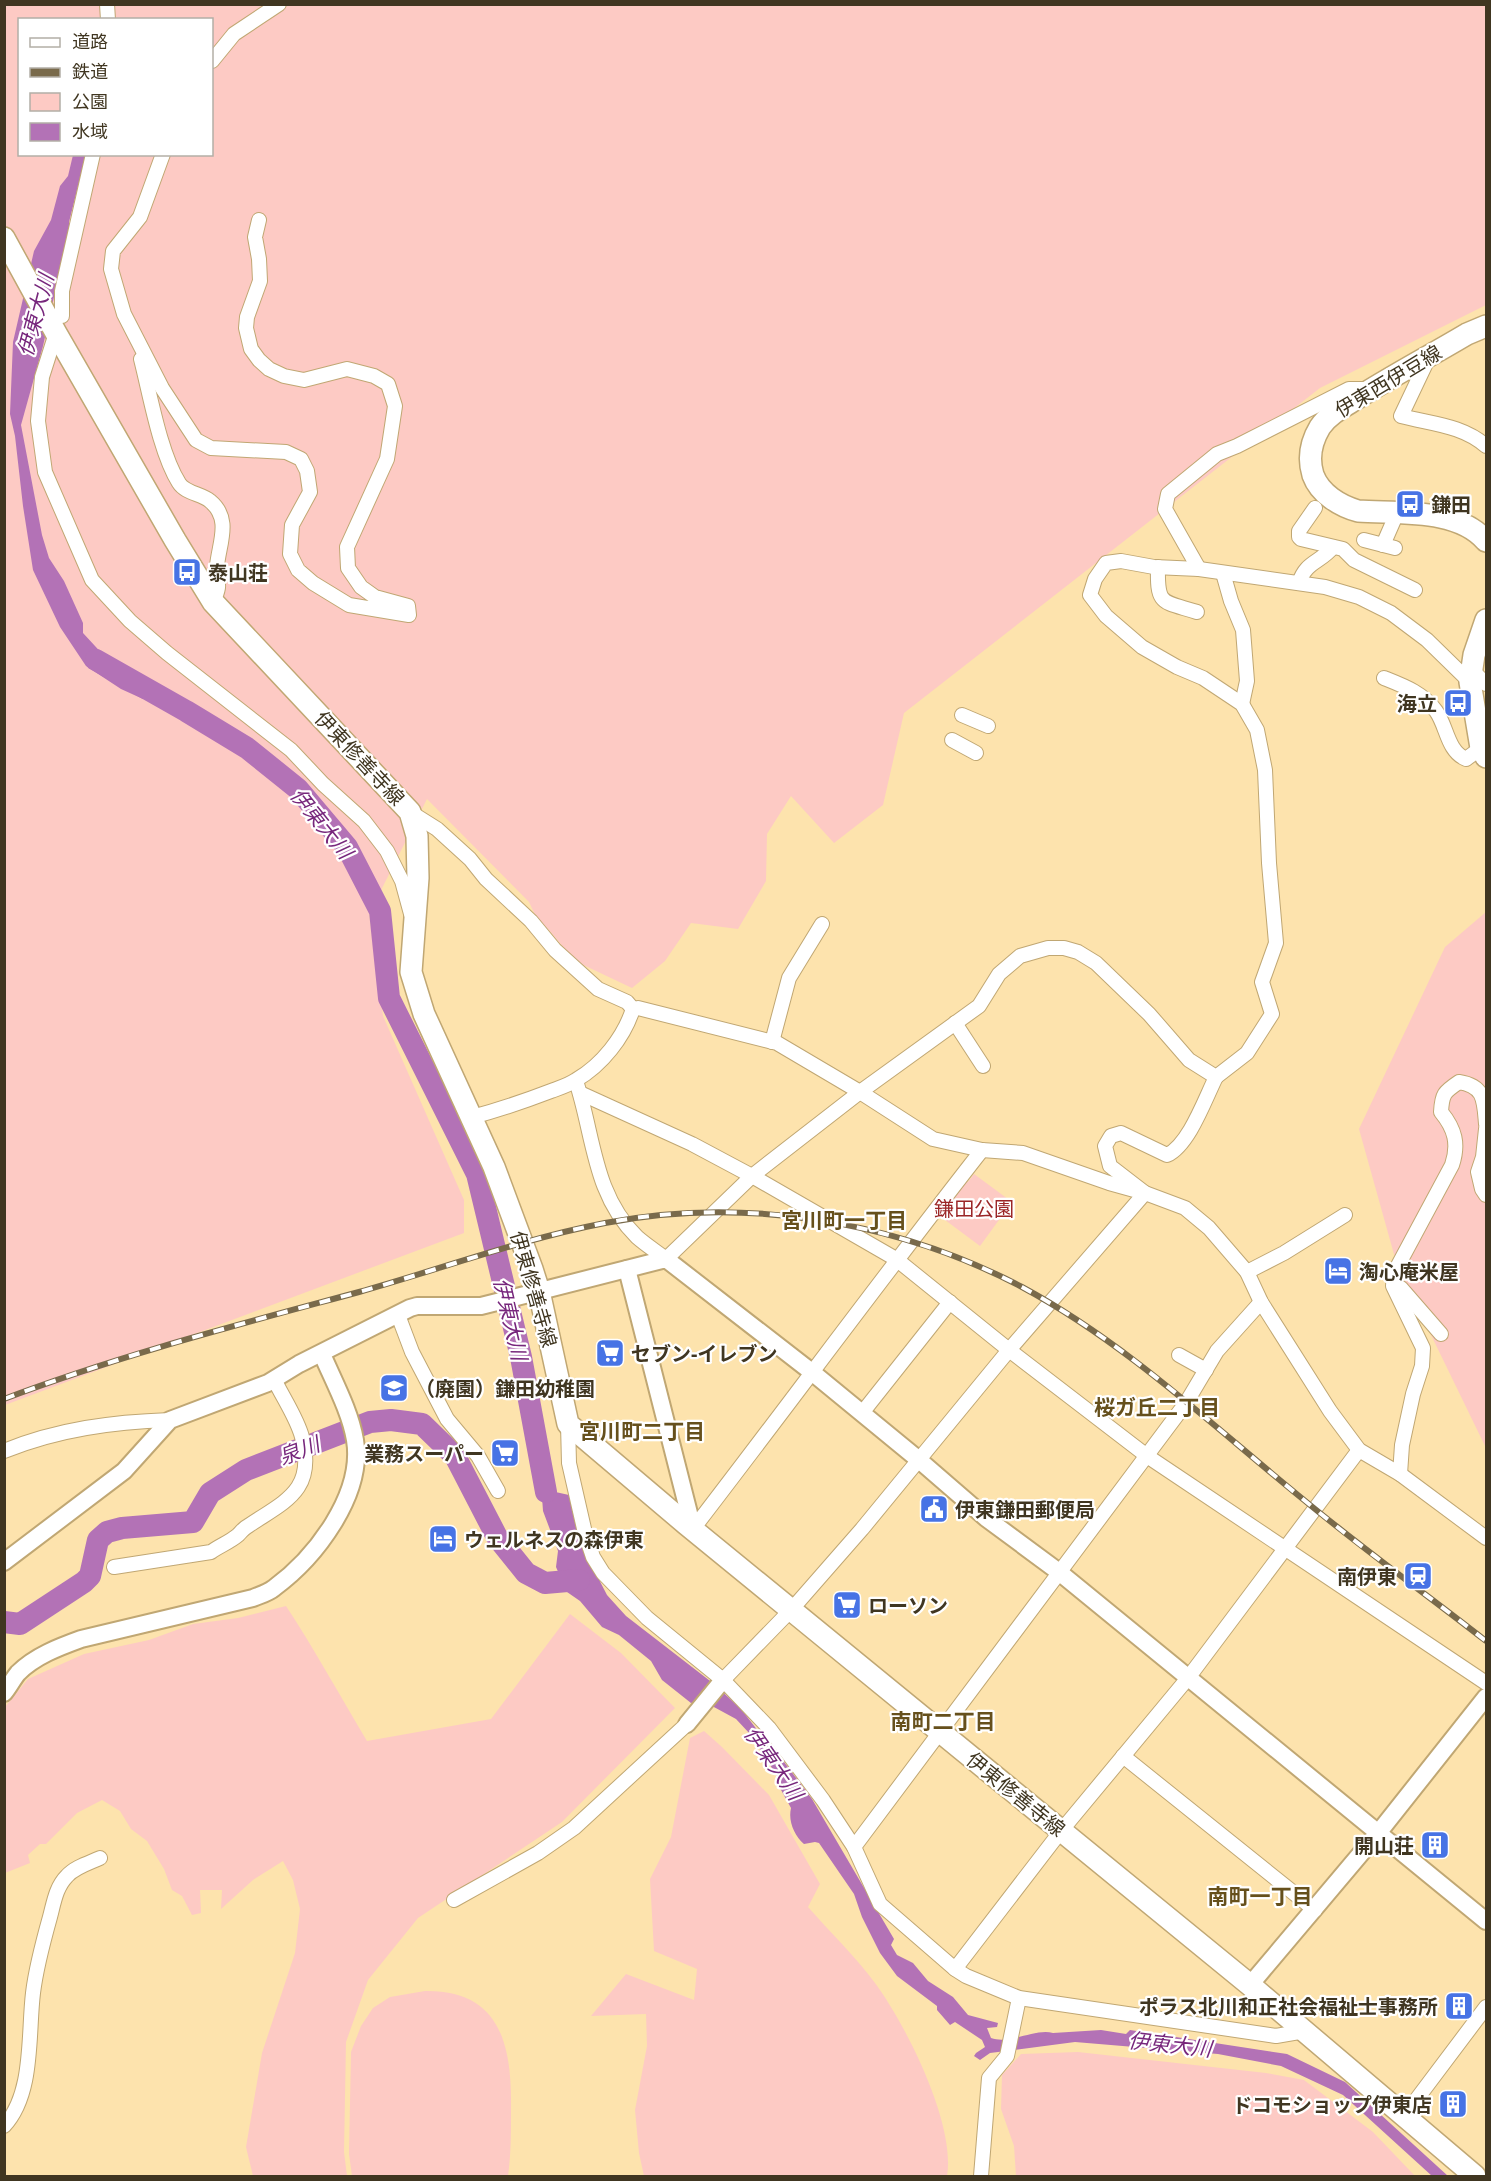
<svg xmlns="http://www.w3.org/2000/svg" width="1491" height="2181" viewBox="0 0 1491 2181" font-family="'Noto Sans','Noto Sans JP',sans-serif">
	<rect width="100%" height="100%" fill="#fde3ad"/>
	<g fill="#fdcac4" fill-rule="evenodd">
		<path d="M5,5h1481v300l-166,83 -416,325 -21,92 -49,38 -43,-47 -24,38 -1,47 -28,48 -47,-6 -26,38 -33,27 -57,-27 -27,-32 -8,-4 -11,-23 -102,-103 -58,115 14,102 81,184v33l-459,172zM20,20h192v134h-192z"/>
		<polygon points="1486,912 1486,1448 1397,1265 1359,1129 1445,947"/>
		<polygon points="974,1174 1012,1202 980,1246 933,1211 959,1175 968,1182"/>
		<path d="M286,1606c29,44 54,90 81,135l124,-22 79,-105 51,39 54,55 -113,114 -144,96 -50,62 -22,62 -2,110 3,24h-94l-7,-29 16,-94 33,-100 5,-44 -7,-29 -10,-19 -30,19 -32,29 1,-19h-22l1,23 -9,2 -10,-19 -10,-6 -8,-21 -17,-28 -16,-12 -11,-18 -18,-11 -25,13 -31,31h-6l-12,11 2,8 -25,10v-166l23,-28 56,-25 65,-14 44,-16 45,-6z"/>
		<path d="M704,1731l18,16 47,48 51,89 -12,23c22,25 47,49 67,76 31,42 81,141 72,193h-303l-5,-23 -4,-43 12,-64 -1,-32 -55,2 35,-42 68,26 3,-31 -43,-18 -4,-72 21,-42 19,-99z"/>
		<path d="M425,1991c77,-1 87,56 86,120 0,22 0,44 -3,65h-156l-3,-22 2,-102 10,-26 12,-18 17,-11z"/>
		<polygon points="1078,2052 1266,2073 1304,2080 1373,2132 1415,2176 1016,2176 1014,2146 1001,2109 1002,2075 1021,2054"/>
	</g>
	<g fill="#b372b6">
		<polygon points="73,155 86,155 69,222 69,230 43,346 21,425 42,535 49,558 64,581 83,623 83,633 131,685 172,698 143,699 121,689 86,666 60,627 33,570 23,506 15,436 10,414 13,342 34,251 51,220 60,186 68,176"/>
		<path d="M542,1451l9,40 18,4 10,46 28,54 19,21 88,68 27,25 21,27 7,6 43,57 82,140 -3,6 6,10 16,8 15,18 25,16 15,18 30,8 -1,4 -10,1 4,10c19,7 44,-10 62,-5l48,-3 25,4 4,-4 157,24 58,28 103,94h-16l-89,-81 -62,-29 -63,-12 -143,-12 -85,11 -10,7 -6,-4 2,-3 9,-6 -3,-7 -27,-18 -5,3 -13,-15v-4l-40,-30 -17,-23 -18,-36 -8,-23 -35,-51 -4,-1 -11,2c-10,-9 -16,-23 -13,-36l-11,-20 -1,-9 -29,-45 -14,-15 -35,-19 -10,3 -29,-23 -11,-19 -32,-26 -17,-8 -22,-26 -13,-9 -11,-25 2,-16 -15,-40 -2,-28z"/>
	</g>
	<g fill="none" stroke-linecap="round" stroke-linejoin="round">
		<g stroke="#b372b6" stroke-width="22">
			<polyline points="96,660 186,711 247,748 298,789 347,847 380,911 389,998 477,1174 521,1357 546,1492"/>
			<polyline points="4,1622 20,1624 84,1582 90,1576 98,1540 107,1532 122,1528 193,1522 210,1493 246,1470 370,1422 391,1420 422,1424 455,1456 497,1537 526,1573 545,1583 579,1580"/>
		</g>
		<g stroke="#c0a773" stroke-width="16">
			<g id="minor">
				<polyline points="107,4 108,20"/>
				<polyline points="212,61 234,34 279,4"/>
				<polyline points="163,154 140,217 113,251 111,269 124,314 162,388 196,440 211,448 286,452 301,459 307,471 310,492 292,525 290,554 298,570 313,583 349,605 409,615 408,606 375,597 361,587 348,568 347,547 387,459 395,406 388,384 374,376 347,369 304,380 284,376 269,369 259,360 251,349 246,328 247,317 260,281 259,259 255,237 259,220"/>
				<polyline points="62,316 62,291 93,154"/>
				<polyline points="56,333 42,377 38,421 45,472 92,580 130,621 167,653 291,750 323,784 364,821 387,851 402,881 411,914"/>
				<path d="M1429,357l-28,59c30,8 61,9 85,30"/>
				<path d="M141,359c9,35 19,94 38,124 6,10 23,11 31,18 22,18 9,42 7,65 -2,18 6,15 -4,36"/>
				<polyline points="1315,508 1299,531 1299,537 1301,539 1343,549 1354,560 1415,590"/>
				<polyline points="1364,540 1395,548"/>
				<polyline points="1383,545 1397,513"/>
				<path d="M1158,567c-1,39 4,34 39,45"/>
				<polyline points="1199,569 1165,509 1168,494 1217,454 1237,446 1349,389 1369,389"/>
				<polyline points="1223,573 1231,601 1243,630 1247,681 1242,704"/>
				<path d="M1299,583c7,-22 21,-20 34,-36"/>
				<polyline points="1471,669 1486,684"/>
				<path d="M1384,678c20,8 39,15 52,33 11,15 11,40 30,48l15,-11"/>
				<polyline points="962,715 988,726"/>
				<polyline points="952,740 976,753"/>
				<polyline points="410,812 437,829 470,859 486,879 531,921 555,950 598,989 627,1002 633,1009"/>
				<polyline points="633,1009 638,1008 777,1043 860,1092 933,1139 982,1150 1023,1153 1109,1183 1145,1193 1185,1208 1209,1228 1247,1272 1261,1302 1330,1411 1359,1450 1400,1474 1486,1538"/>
				<polyline points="955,1023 983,1066"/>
				<polyline points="772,1042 789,978 822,924"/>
				<path d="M576,1081c18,54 17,113 61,156 9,8 20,15 29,22l86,-83 108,-84 119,-86 20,-32 21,-18 28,-8h16l14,4 18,11 53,51 40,46 27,17 31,-24 25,-39 -10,-32 14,-39 -7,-80 -4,-93 -8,-40 -15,-26 -39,-26 -26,-11 -35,-20 -36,-31 -16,-21 5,-16 11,-16 15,-2 33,6 45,2 126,18 34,10 32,16 36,27 43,42"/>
				<polyline points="580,1093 692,1144 752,1176 896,1259 1009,1350 1147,1456 1486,1683"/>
				<path d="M472,1117c26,-7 53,-16 79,-26 8,-3 18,-6 25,-11 26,-15 48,-43 57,-71"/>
				<polyline points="1486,1129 1483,1157 1478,1172 1482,1189 1486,1195"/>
				<polyline points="1247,1272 1284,1253 1345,1215"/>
				<polyline points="1401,1288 1441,1334"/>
				<polyline points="398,1315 412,1352 447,1419 478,1456 498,1491"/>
				<polyline points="1179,1355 1206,1370"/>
				<polyline points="862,1413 950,1302"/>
				<polyline points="568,1424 569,1463 585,1533 593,1557 603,1573 647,1618 723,1680 769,1728 823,1800 854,1847 880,1904 955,1969 966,1976 1019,1998 1276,2036 1305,2031"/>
				<path d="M4,1451c54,-22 109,-29 166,-31"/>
				<path d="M1400,1474l2,-29 11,-51 9,-28 1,-18 -30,-62 1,-13 58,-108c7,-21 3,-36 -11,-53 1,-18 3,-20 18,-30 26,4 25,19 27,42"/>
				<path d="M693,1529c97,-126 191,-254 289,-379"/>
				<path d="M114,1567l97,-15c8,-6 19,-10 27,-17 3,-3 6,-7 10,-9 37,-25 68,-35 54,-89 -5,-19 -19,-39 -28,-58"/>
				<path d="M723,1680l69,-71 70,-80 147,-179 136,-157 -35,-27 -5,-20 6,-10 10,-3 46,22c22,-10 38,-56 49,-78"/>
				<polyline points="1123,1756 1315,1910"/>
				<polyline points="854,1847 1186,1403 1217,1351 1261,1302"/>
				<polyline points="454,1900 538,1853 574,1828 687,1724"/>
				<polyline points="955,1969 1061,1831 1188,1678 1359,1450"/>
				<polyline points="1404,2116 1486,2007"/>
				<path d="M4,2126c30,-32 24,-92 29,-133 3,-25 10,-51 17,-76 4,-15 6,-30 17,-41 8,-9 22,-13 33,-18"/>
				<polyline points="981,2176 989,2078 1007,2056 1019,1998"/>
			</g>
		</g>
		<g stroke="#c0a773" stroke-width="20">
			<g id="tertiary">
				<polyline points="627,1269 693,1529"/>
				<polyline points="4,1562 124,1471 170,1420 268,1383 299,1364 410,1308 417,1306 481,1306 666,1259 813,1373 919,1460 986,1518 1059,1572 1486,1921"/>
				<path d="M4,1693c5,-6 9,-14 14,-20 17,-17 41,-26 63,-34l172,-41c7,-3 15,-5 21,-10 41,-30 90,-93 81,-148 -5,-29 -21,-58 -33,-86"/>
				<polyline points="687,1724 723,1680"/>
				<polyline points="1250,1985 1379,1832 1486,1697"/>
			</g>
		</g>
		<g stroke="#c0a773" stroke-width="24">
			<g id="primary">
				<polyline points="4,238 56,333 175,540 213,602 410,812 417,836 418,878 411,972 424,1014 494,1167 532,1269 539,1291 568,1424 686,1524 1250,1985 1475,2176"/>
				<path d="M1486,326l-19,8c-37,22 -75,42 -111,65 -13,8 -27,15 -36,28 -9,15 -12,32 -7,48 7,19 27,31 45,36 41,3 100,-3 128,30"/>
				<polyline points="1486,620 1474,655 1470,682 1481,748 1486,757"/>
			</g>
		</g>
		<use href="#minor" stroke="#fff" stroke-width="14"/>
		<use href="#tertiary" stroke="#fff" stroke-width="16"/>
		<use href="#primary" stroke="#fff" stroke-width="21"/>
		<g stroke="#796a4b" stroke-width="6">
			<path id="rail" d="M4,1399c116,-44 237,-75 355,-107 82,-23 163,-53 246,-69 139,-27 292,-2 417,64 104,56 191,139 282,213 59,49 122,94 182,141"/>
		</g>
		<use href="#rail" stroke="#fff" stroke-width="4" stroke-dasharray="11" stroke-linecap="butt"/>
	</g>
	<defs>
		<g id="bus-square" transform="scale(1.5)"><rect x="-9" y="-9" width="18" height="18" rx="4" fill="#4773e5" stroke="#fff"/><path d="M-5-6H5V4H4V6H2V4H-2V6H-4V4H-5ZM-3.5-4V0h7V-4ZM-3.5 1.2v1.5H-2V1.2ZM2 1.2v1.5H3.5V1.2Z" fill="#fff"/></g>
		<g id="hotel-square" transform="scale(1.5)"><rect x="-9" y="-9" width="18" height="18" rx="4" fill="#4773e5" stroke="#fff"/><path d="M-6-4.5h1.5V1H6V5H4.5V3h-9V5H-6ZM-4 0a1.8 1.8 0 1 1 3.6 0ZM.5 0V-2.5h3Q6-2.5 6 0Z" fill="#fff"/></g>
		<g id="supermarket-square" transform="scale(1.5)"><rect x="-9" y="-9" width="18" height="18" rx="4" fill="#4773e5" stroke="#fff"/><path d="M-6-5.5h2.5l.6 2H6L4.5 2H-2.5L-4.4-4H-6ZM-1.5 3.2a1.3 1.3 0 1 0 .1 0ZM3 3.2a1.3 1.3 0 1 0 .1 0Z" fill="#fff"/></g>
		<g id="school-square" transform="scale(1.5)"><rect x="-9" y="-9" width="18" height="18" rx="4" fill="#4773e5" stroke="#fff"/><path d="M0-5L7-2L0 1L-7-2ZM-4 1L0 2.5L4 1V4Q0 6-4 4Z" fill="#fff"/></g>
		<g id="civic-square" transform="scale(1.5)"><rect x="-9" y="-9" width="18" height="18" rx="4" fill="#4773e5" stroke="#fff"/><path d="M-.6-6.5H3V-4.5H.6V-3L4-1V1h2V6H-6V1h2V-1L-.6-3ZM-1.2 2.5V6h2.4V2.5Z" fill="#fff"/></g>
		<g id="station-square" transform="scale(1.5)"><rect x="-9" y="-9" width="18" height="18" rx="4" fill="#4773e5" stroke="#fff"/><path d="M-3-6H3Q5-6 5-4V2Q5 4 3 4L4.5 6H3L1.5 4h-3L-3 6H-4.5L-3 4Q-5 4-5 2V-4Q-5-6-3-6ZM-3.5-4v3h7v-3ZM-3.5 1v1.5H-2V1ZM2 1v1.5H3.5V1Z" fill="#fff"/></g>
		<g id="building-square" transform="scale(1.5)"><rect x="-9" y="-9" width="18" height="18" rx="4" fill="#4773e5" stroke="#fff"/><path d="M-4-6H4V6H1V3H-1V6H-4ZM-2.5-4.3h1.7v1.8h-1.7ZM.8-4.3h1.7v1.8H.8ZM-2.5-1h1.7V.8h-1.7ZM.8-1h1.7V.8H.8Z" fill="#fff"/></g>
	</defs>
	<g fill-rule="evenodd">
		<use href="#bus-square" x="1410" y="504"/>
		<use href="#bus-square" x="187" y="572"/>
		<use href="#bus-square" x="1458" y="703"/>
		<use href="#hotel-square" x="1338" y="1271"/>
		<use href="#supermarket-square" x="610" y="1353"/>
		<use href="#school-square" x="394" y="1388"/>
		<use href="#supermarket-square" x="505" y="1453"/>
		<use href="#civic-square" x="934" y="1509"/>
		<use href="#hotel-square" x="443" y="1539"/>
		<use href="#station-square" x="1418" y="1576"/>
		<use href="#supermarket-square" x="847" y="1605"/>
		<use href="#building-square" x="1435" y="1845"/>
		<use href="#building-square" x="1459" y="2006"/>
		<use href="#building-square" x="1453" y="2104"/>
	</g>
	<g text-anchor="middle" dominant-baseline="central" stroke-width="4.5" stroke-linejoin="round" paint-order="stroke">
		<g font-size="20" fill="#403621" stroke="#fff">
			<text transform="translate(1388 381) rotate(-31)">伊東西伊豆線</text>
			<text transform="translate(360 758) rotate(47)">伊東修善寺線</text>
			<text transform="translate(534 1289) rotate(74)">伊東修善寺線</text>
			<text transform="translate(1016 1794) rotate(39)">伊東修善寺線</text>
		</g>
		<g font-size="20" font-weight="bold" fill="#403621" stroke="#fff" text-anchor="start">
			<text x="1431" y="504">鎌田</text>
			<text x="208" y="572">泰山荘</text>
			<text x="1437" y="703" text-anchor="end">海立</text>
			<text x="1359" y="1271">淘心庵米屋</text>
			<text x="631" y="1353">セブン-イレブン</text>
			<text x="415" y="1388">（廃園）鎌田幼稚園</text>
			<text x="484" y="1453" text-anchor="end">業務スーパー</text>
			<text x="955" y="1509">伊東鎌田郵便局</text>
			<text x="464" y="1539">ウェルネスの森伊東</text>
			<text x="1397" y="1576" text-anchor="end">南伊東</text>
			<text x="868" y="1605">ローソン</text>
			<text x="1414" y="1845" text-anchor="end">開山荘</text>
			<text x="1438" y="2006" text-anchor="end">ポラス北川和正社会福祉士事務所</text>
			<text x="1432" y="2104" text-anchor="end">ドコモショップ伊東店</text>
		</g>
		<g font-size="20" fill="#9b2627" stroke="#fff">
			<text x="974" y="1208">鎌田公園</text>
		</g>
		<g font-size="21" font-style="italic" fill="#77277c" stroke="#fff">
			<text transform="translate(35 315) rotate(-75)">伊東大川</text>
			<text transform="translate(322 823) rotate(51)">伊東大川</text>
			<text transform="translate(511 1319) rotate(77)">伊東大川</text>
			<text transform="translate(299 1450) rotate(-21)">泉川</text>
			<text transform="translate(774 1763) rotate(55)">伊東大川</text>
			<text transform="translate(1170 2044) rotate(6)">伊東大川</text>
		</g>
		<g font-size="21" font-weight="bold" fill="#66501c" stroke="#fff">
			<text x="844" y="1220">宮川町一丁目</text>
			<text x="1157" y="1407">桜ガ丘二丁目</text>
			<text x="642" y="1431">宮川町二丁目</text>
			<text x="943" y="1721">南町二丁目</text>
			<text x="1260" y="1896">南町一丁目</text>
		</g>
	</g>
	<rect width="1491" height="2181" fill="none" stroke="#403621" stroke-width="12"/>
	<rect x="18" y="18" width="195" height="138" fill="#ffffff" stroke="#b3afa6" stroke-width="1.5"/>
	<rect x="30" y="38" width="30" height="9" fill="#ffffff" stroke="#b3afa6" stroke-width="1.5"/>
	<text x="72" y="48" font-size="18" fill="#403621">道路</text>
	<rect x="30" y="68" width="30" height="9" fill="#796a4b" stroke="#b3afa6" stroke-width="1.5"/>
	<text x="72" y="78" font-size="18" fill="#403621">鉄道</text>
	<rect x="30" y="93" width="30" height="18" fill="#fdcac4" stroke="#b3afa6" stroke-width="1.5"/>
	<text x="72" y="108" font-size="18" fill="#403621">公園</text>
	<rect x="30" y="123" width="30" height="18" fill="#b372b6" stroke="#b3afa6" stroke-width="1.5"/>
	<text x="72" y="138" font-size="18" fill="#403621">水域</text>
</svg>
